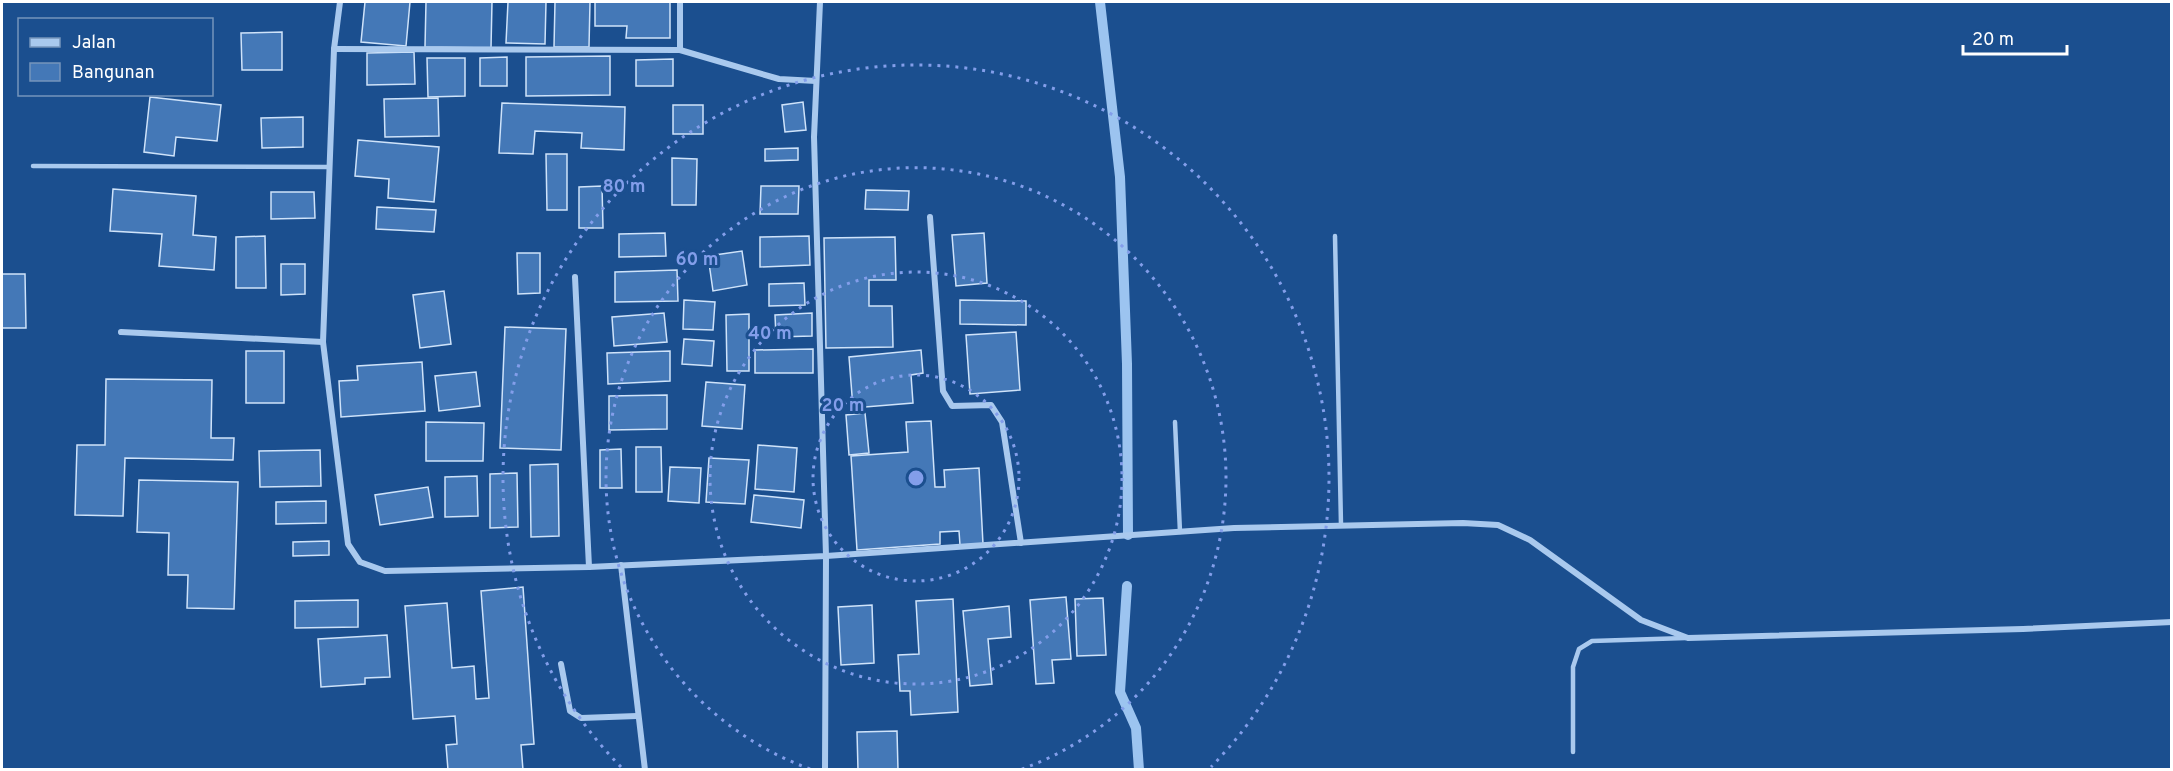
<svg xmlns="http://www.w3.org/2000/svg" width="2173" height="771" viewBox="0 0 2173 771" font-family="Overpass,sans-serif">
	<rect width="100%" height="100%" fill="#1b4f8f"/>
	<g fill="none" stroke-linecap="round" stroke-linejoin="round">
		<g stroke="#9cc4f0" stroke-width="10">
			<polyline points="1100,2 1120,177 1127,364 1128,535"/>
			<polyline points="1127,586 1120,692 1136,728 1139,770"/>
		</g>
	</g>
	<g fill="#4478b7" stroke="#cfe3fa" stroke-width="1.5">
		<polygon points="365,2 410,2 406,46 361,42"/>
		<polygon points="426,2 492,2 491,48 425,47"/>
		<polygon points="508,2 546,2 545,44 506,43"/>
		<polygon points="555,2 590,2 589,47 554,47"/>
		<polygon points="595,2 670,2 670,38 626,38 627,26 595,26"/>
		<polygon points="282,32 282,70 242,70 241,33"/>
		<polygon points="414,52 415,84 367,85 367,53"/>
		<polygon points="610,56 610,95 526,96 526,57"/>
		<polygon points="507,57 507,86 480,86 480,58"/>
		<polygon points="427,58 465,58 465,96 428,97"/>
		<polygon points="673,59 673,86 636,86 636,60"/>
		<polygon points="150,97 221,105 217,141 176,137 174,156 144,152"/>
		<polygon points="438,98 439,136 385,137 384,99"/>
		<polygon points="803,102 806,130 785,132 782,105"/>
		<polygon points="502,103 625,107 624,150 581,148 582,133 535,131 533,154 499,153"/>
		<rect x="673" y="105" width="30" height="29"/>
		<polygon points="303,117 303,147 262,148 261,118"/>
		<polygon points="358,140 439,147 434,202 388,198 389,179 355,176"/>
		<polygon points="798,148 798,160 765,161 765,149"/>
		<polygon points="546,154 567,154 567,210 547,210"/>
		<polygon points="672,158 697,159 696,205 672,205"/>
		<polygon points="602,186 603,228 579,228 579,187"/>
		<polygon points="761,186 799,186 798,214 760,214"/>
		<polygon points="113,189 196,196 193,235 216,237 214,270 159,266 162,234 110,231"/>
		<polygon points="866,190 909,191 908,210 865,209"/>
		<polygon points="271,192 314,192 315,218 271,219"/>
		<polygon points="377,207 436,210 434,232 376,229"/>
		<polygon points="665,233 666,256 619,257 619,234"/>
		<polygon points="984,233 987,283 956,286 952,235"/>
		<polygon points="265,236 266,288 236,288 236,237"/>
		<polygon points="809,236 810,265 760,267 760,237"/>
		<polygon points="895,237 896,280 869,280 869,306 892,306 893,347 826,348 824,238"/>
		<polygon points="742,251 747,285 713,291 708,256"/>
		<polygon points="517,253 540,253 540,293 518,294"/>
		<polygon points="281,264 305,264 305,294 281,295"/>
		<polygon points="677,270 678,301 615,302 615,272"/>
		<polygon points="2,274 25,274 26,328 2,328"/>
		<polygon points="804,283 805,305 769,306 769,284"/>
		<polygon points="444,291 451,344 420,348 413,295"/>
		<polygon points="684,300 715,302 713,330 683,329"/>
		<polygon points="960,300 1026,301 1026,325 960,324"/>
		<polygon points="664,313 667,342 614,346 612,317"/>
		<polygon points="812,313 812,336 776,337 775,315"/>
		<polygon points="749,314 749,371 727,371 726,315"/>
		<polygon points="505,327 566,329 561,450 500,448"/>
		<polygon points="1016,332 1020,390 970,394 966,335"/>
		<polygon points="684,339 714,341 712,366 682,364"/>
		<polygon points="813,349 813,373 755,373 755,350"/>
		<polygon points="921,350 923,373 911,375 913,403 853,408 849,357"/>
		<rect x="246" y="351" width="38" height="52"/>
		<polygon points="670,351 670,381 608,384 607,353"/>
		<polygon points="422,362 425,411 341,417 339,381 358,380 357,366"/>
		<polygon points="476,372 480,406 439,411 435,376"/>
		<polygon points="106,379 212,380 211,438 234,438 233,460 125,458 123,516 75,515 77,445 105,445"/>
		<polygon points="706,382 745,385 742,429 702,426"/>
		<polygon points="667,395 667,429 609,430 609,396"/>
		<polygon points="865,413 869,453 849,455 846,415"/>
		<polygon points="931,421 935,487 945,487 944,470 979,468 983,544 960,545 959,531 940,532 940,544 857,550 851,456 908,452 906,422"/>
		<polygon points="426,422 484,423 483,461 426,461"/>
		<polygon points="758,445 797,448 794,492 755,489"/>
		<polygon points="636,447 661,447 662,492 636,492"/>
		<polygon points="621,449 622,488 600,488 600,450"/>
		<polygon points="320,450 321,486 260,487 259,451"/>
		<polygon points="709,458 749,460 745,504 706,502"/>
		<polygon points="558,464 559,536 531,537 530,465"/>
		<polygon points="670,467 701,468 699,503 668,501"/>
		<polygon points="517,473 518,527 490,528 490,474"/>
		<polygon points="477,476 478,516 445,517 445,477"/>
		<polygon points="139,480 238,482 234,609 187,608 188,575 168,575 169,533 137,532"/>
		<polygon points="428,487 433,517 380,525 375,495"/>
		<polygon points="754,495 804,500 801,528 751,522"/>
		<polygon points="326,501 326,523 276,524 276,502"/>
		<polygon points="329,541 329,555 293,556 293,542"/>
		<polygon points="523,587 534,744 521,745 523,770 448,770 446,745 457,744 455,716 413,719 405,606 447,603 452,668 474,666 476,699 489,698 481,591"/>
		<polygon points="1066,597 1071,659 1052,660 1054,683 1036,684 1030,600"/>
		<polygon points="1103,598 1106,655 1077,656 1075,599"/>
		<polygon points="953,599 958,712 911,715 910,691 900,691 898,655 919,654 916,601"/>
		<polygon points="358,600 358,627 295,628 295,601"/>
		<polygon points="872,605 874,663 841,665 838,607"/>
		<polygon points="1009,606 1011,637 988,639 992,684 970,686 963,611"/>
		<polygon points="387,635 390,677 365,678 365,684 321,687 318,639"/>
		<polygon points="897,731 898,770 858,770 857,732"/>
	</g>
	<g fill="none" stroke-linecap="round" stroke-linejoin="round">
		<g stroke="#a9c9ee" stroke-width="4.5">
			<polyline points="33,166 329,167"/>
			<polyline points="1335,236 1341,525"/>
			<polyline points="1175,422 1180,532"/>
			<polyline points="1573,752 1573,667 1579,649 1592,641 1686,638"/>
		</g>
		<g stroke="#a9c9ee" stroke-width="6">
			<polyline points="340,2 334,49 323,342 348,544 360,562 385,571 589,567 826,556 1234,528 1463,523 1498,525 1530,540 1641,620 1688,638 2023,629 2172,622"/>
			<polyline points="820,2 814,137 826,556 825,770"/>
			<polyline points="334,49 680,50 779,79 816,81"/>
			<polyline points="680,50 680,2"/>
			<polyline points="930,217 943,391 952,406 991,405 1002,422 1021,543"/>
			<polyline points="575,277 589,567"/>
			<polyline points="121,332 323,342"/>
			<polyline points="621,565 645,770"/>
			<polyline points="561,664 570,711 581,718 637,716"/>
		</g>
	</g>
	<g fill="none" stroke="#839eea" stroke-width="3" stroke-dasharray="3 6">
		<circle cx="916" cy="478" r="103"/>
		<circle cx="916" cy="478" r="206"/>
		<path d="M810 769A310 310 0 1 1 1022 769"/>
		<path d="M621 767A413 413 0 1 1 1211 767"/>
	</g>
	<circle cx="916" cy="478" r="9" fill="#839eea" stroke="#1b4f8f" stroke-width="3"/>
	<g font-size="18" text-anchor="middle" font-weight="bold" fill="#839eea" stroke="#1b4f8f" stroke-width="6" stroke-linejoin="round" paint-order="stroke">
		<text x="624" y="192">80 m</text>
		<text x="697" y="265">60 m</text>
		<text x="770" y="339">40 m</text>
		<text x="843" y="411">20 m</text>
	</g>
	<rect width="2173" height="771" fill="none" stroke="#ffffff" stroke-width="6"/>
	<rect x="18" y="18" width="195" height="78" fill="#1b4f8f" stroke="#7695bc" stroke-width="1.5"/>
	<rect x="30" y="38" width="30" height="9" fill="#a9c9ee" stroke="#7695bc" stroke-width="1.5"/>
	<text x="72" y="48" font-size="18" fill="#ffffff">Jalan</text>
	<rect x="30" y="63" width="30" height="18" fill="#4478b7" stroke="#7695bc" stroke-width="1.5"/>
	<text x="72" y="78" font-size="18" fill="#ffffff">Bangunan</text>
	<path d="M1963 45v9h104v-9" fill="none" stroke="#ffffff" stroke-width="3"/>
	<text x="1972" y="45" font-size="18" fill="#ffffff" stroke="#1b4f8f" stroke-width="4.5" paint-order="stroke">20 m</text>
</svg>
